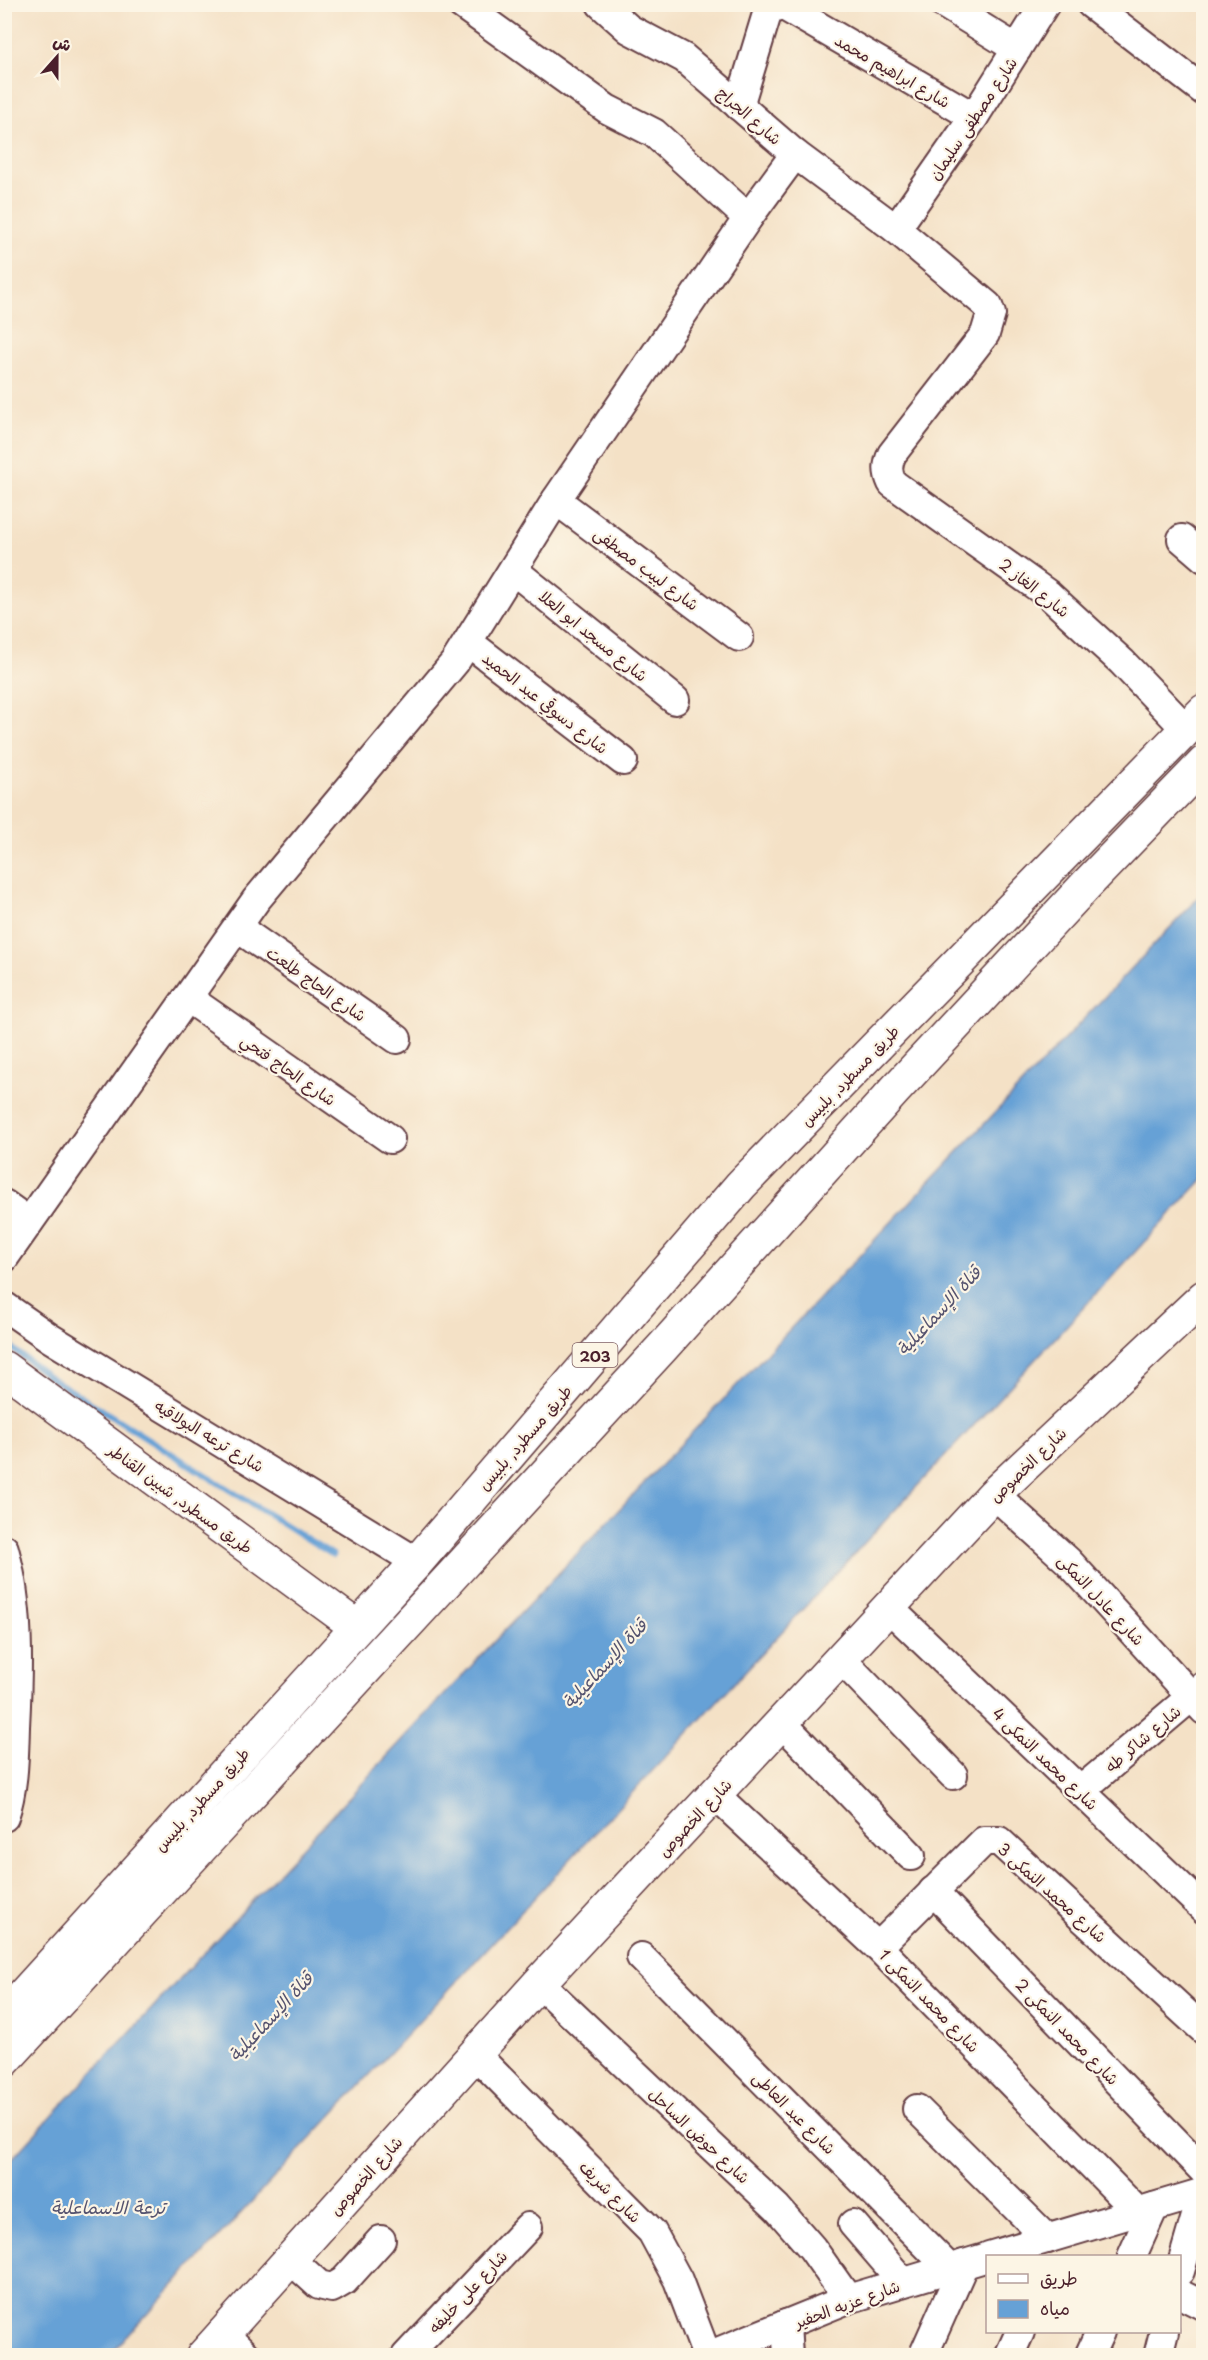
<svg xmlns="http://www.w3.org/2000/svg" width="1208" height="2360" viewBox="0 0 1208 2360" font-family="'Playpen Sans','Playpen Sans Arabic',sans-serif">
	<rect width="100%" height="100%" fill="#fcf5e5"/>
	<filter id="ink" filterUnits="userSpaceOnUse"><feTurbulence type="fractalNoise" baseFrequency=".0167" numOctaves="2"/><feDisplacementMap in="SourceGraphic" scale="12" xChannelSelector="R" yChannelSelector="G"/><feConvolveMatrix kernelMatrix="1 2 1 2 8 2 1 2 1" color-interpolation-filters="sRGB"/></filter>
	<filter id="wash" filterUnits="userSpaceOnUse"><feTurbulence type="fractalNoise" baseFrequency=".008" numOctaves="4" result="noise"/><feDisplacementMap in="SourceGraphic" scale="24" xChannelSelector="R" yChannelSelector="G"/><feGaussianBlur stdDeviation="1.35" result="paint"/><feColorMatrix in="noise" values="0 0 0 0 0 0 0 0 0 0 0 0 0 0 0 0 0 1.4 0 .05"/><feComposite in="paint" operator="in"/></filter>
	<g filter="url(#wash)">
		<rect width="100%" height="100%" fill="#f4e1c6"/>
		<polygon fill="#66a1d6" stroke="#586080" stroke-width="1.5" points="1203,893 1203,1179 109,2355 5,2355 5,2166 503,1632"/>
		<g fill="none" stroke-linecap="round" stroke-linejoin="round">
			<polyline stroke="#66a1d6" stroke-width="6" points="4,1342 48,1376 333,1555"/>
		</g>
	</g>
	<g filter="url(#ink)">
		<g fill="none" stroke-linecap="round" stroke-linejoin="round">
			<g stroke="#643c42" stroke-width="32">
				<g id="minor">
					<polyline points="461,4 607,109 654,133 748,218"/>
					<path d="M601,4l28,25 55,29 111,96 101,75 92,77 3,8 -6,20 -93,120c-5,11 -5,18 0,29l157,112 73,67 64,67"/>
					<polyline points="780,4 974,117"/>
					<polyline points="944,4 1017,49"/>
					<polyline points="1091,4 1204,91"/>
					<polyline points="739,106 770,4"/>
					<polyline points="896,229 974,117 1045,4"/>
					<polyline points="556,500 739,637"/>
					<polyline points="1182,539 1204,558"/>
					<polyline points="513,570 675,700"/>
					<polyline points="468,642 623,761"/>
					<polyline points="238,928 397,1039"/>
					<polyline points="188,998 390,1139"/>
					<polyline points="4,1204 29,1222"/>
					<polyline points="4,1258 256,900 455,662 556,500 748,218 795,154"/>
					<polyline points="4,1306 50,1338 417,1562"/>
					<polyline points="994,1494 1068,1561 1204,1710"/>
					<path d="M4,1549c16,57 14,119 11,178 -1,31 -1,60 -11,90"/>
					<polyline points="889,1608 1204,1909"/>
					<polyline points="841,1659 953,1775"/>
					<polyline points="782,1723 911,1856"/>
					<polyline points="1080,1791 1204,1686"/>
					<polyline points="715,1795 878,1947 1138,2212"/>
					<polyline points="933,1891 1204,2171"/>
					<polyline points="878,1947 984,1841 999,1841 1204,2030"/>
					<polyline points="641,1957 949,2268"/>
					<polyline points="539,1983 777,2208 812,2248 848,2299"/>
					<polyline points="475,2054 652,2232 678,2280 707,2356"/>
					<polyline points="917,2109 1048,2239"/>
					<polyline points="853,2224 903,2282"/>
					<polyline points="989,2256 1204,2192"/>
					<polyline points="1132,2256 1154,2207"/>
					<polyline points="289,2258 319,2285 332,2288 344,2281 381,2240"/>
					<polyline points="1180,2271 1203,2192"/>
					<polyline points="1180,2294 1204,2306"/>
					<polyline points="786,2324 788,2356"/>
					<polyline points="222,2332 246,2356"/>
					<polyline points="406,2356 528,2227"/>
					<polyline points="708,2356 848,2299 988,2257"/>
					<polyline points="923,2356 964,2264"/>
					<polyline points="1009,2356 1020,2332"/>
					<polyline points="1089,2356 1100,2332"/>
					<polyline points="1158,2356 1164,2332"/>
				</g>
			</g>
			<g stroke="#643c42" stroke-width="36">
				<g id="major">
					<polyline points="4,1368 357,1627"/>
					<polyline points="4,2016 417,1562 741,1185 1204,711"/>
					<polyline points="4,2061 661,1349 895,1090 1087,884 1204,763"/>
					<polyline points="203,2356 539,1983 994,1494 1204,1297"/>
				</g>
			</g>
			<use href="#minor" stroke="#fff" stroke-width="28"/>
			<use href="#major" stroke="#fff" stroke-width="33"/>
		</g>
	</g>
	<g text-anchor="middle" dominant-baseline="central" stroke-width="4.5" stroke-linejoin="round" paint-order="stroke">
		<rect fill="#fcf5e5" stroke="#7f5f63" stroke-width="1.5" x="572.5" y="1343" width="45" height="24" rx="4.5"/>
		<g font-size="15" font-weight="bold" fill="#4a1f2b">
			<text x="595" y="1355">203</text>
		</g>
		<g font-size="16" fill="#4a1f2b" stroke="#fcf5e5">
			<text transform="translate(893 70) rotate(30)">شارع ابراهيم محمد</text>
			<text transform="translate(750 115) rotate(41)">شارع الجراج</text>
			<text transform="translate(972 118) rotate(-56)">شارع مصطفى سليمان</text>
			<text transform="translate(647 568) rotate(37)">شارع لبيب مصطفى</text>
			<text transform="translate(1035 587) rotate(38)">شارع الغاز 2</text>
			<text transform="translate(594 635) rotate(39)">شارع مسجد ابو العلا</text>
			<text transform="translate(546 702) rotate(38)">شارع دسوقي عبد الحميد</text>
			<text transform="translate(317 983) rotate(35)">شارع الحاج طلعت</text>
			<text transform="translate(289 1069) rotate(35)">شارع الحاج فتحي</text>
			<text transform="translate(849 1075) rotate(-46)">طريق مسطرد, بلبيس</text>
			<text transform="translate(210 1435) rotate(31)">شارع ترعه البولاقيه</text>
			<text transform="translate(524 1437) rotate(-49)">طريق مسطرد, بلبيس</text>
			<text transform="translate(1027 1464) rotate(-44)">شارع الخصوص</text>
			<text transform="translate(181 1498) rotate(36)">طريق مسطرد, شبين القناطر</text>
			<text transform="translate(1102 1599) rotate(47)">شارع عادل النمكى</text>
			<text transform="translate(1142 1738) rotate(-40)">شارع شاكر طه</text>
			<text transform="translate(1046 1758) rotate(44)">شارع محمد النمكى 4</text>
			<text transform="translate(201 1799) rotate(-48)">طريق مسطرد, بلبيس</text>
			<text transform="translate(694 1817) rotate(-47)">شارع الخصوص</text>
			<text transform="translate(1053 1892) rotate(42)">شارع محمد النمكى 3</text>
			<text transform="translate(930 2000) rotate(46)">شارع محمد النمكى 1</text>
			<text transform="translate(1068 2031) rotate(46)">شارع محمد النمكى 2</text>
			<text transform="translate(795 2112) rotate(45)">شارع عبد العاطى</text>
			<text transform="translate(700 2135) rotate(43)">شارع حوض الساحل</text>
			<text transform="translate(365 2175) rotate(-48)">شارع الخصوص</text>
			<text transform="translate(611 2191) rotate(45)">شارع شريف</text>
			<text transform="translate(467 2291) rotate(-47)">شارع على خليفه</text>
			<text transform="translate(847 2303) rotate(-20)">شارع عزبه الحفير</text>
		</g>
		<g font-size="18" font-style="italic" fill="#55536f" stroke="#fcf5e5">
			<text transform="translate(938 1310) rotate(-47)">قناة الإسماعيلية</text>
			<text transform="translate(604 1663) rotate(-47)">قناة الإسماعيلية</text>
			<text transform="translate(270 2016) rotate(-47)">قناة الإسماعيلية</text>
			<text x="108" y="2206">ترعة الاسماعلية</text>
		</g>
	</g>
	<rect width="1208" height="2360" fill="none" stroke="#fcf5e5" stroke-width="24"/>
	<rect x="986" y="2255" width="195" height="78" fill="#fcf5e5" stroke="#b59f9b" stroke-width="1.5"/>
	<rect x="998" y="2274" width="30" height="9" fill="#ffffff" stroke="#b59f9b" stroke-width="1.5"/>
	<text x="1040" y="2285" font-size="18" fill="#4a1f2b">طريق</text>
	<rect x="998" y="2300" width="30" height="18" fill="#66a1d6" stroke="#b59f9b" stroke-width="1.5"/>
	<text x="1040" y="2315" font-size="18" fill="#4a1f2b">مياه</text>
	<g transform="translate(57 57) rotate(21)" stroke="#fcf5e5" stroke-width="4.5" paint-order="stroke">
	<path d="M0-4.5L10 22L0 15L-10 22Z" fill="#4a1f2b"/>
	<text y="-9" font-size="16" font-weight="bold" text-anchor="middle" fill="#4a1f2b">ش</text>
	</g>
</svg>
